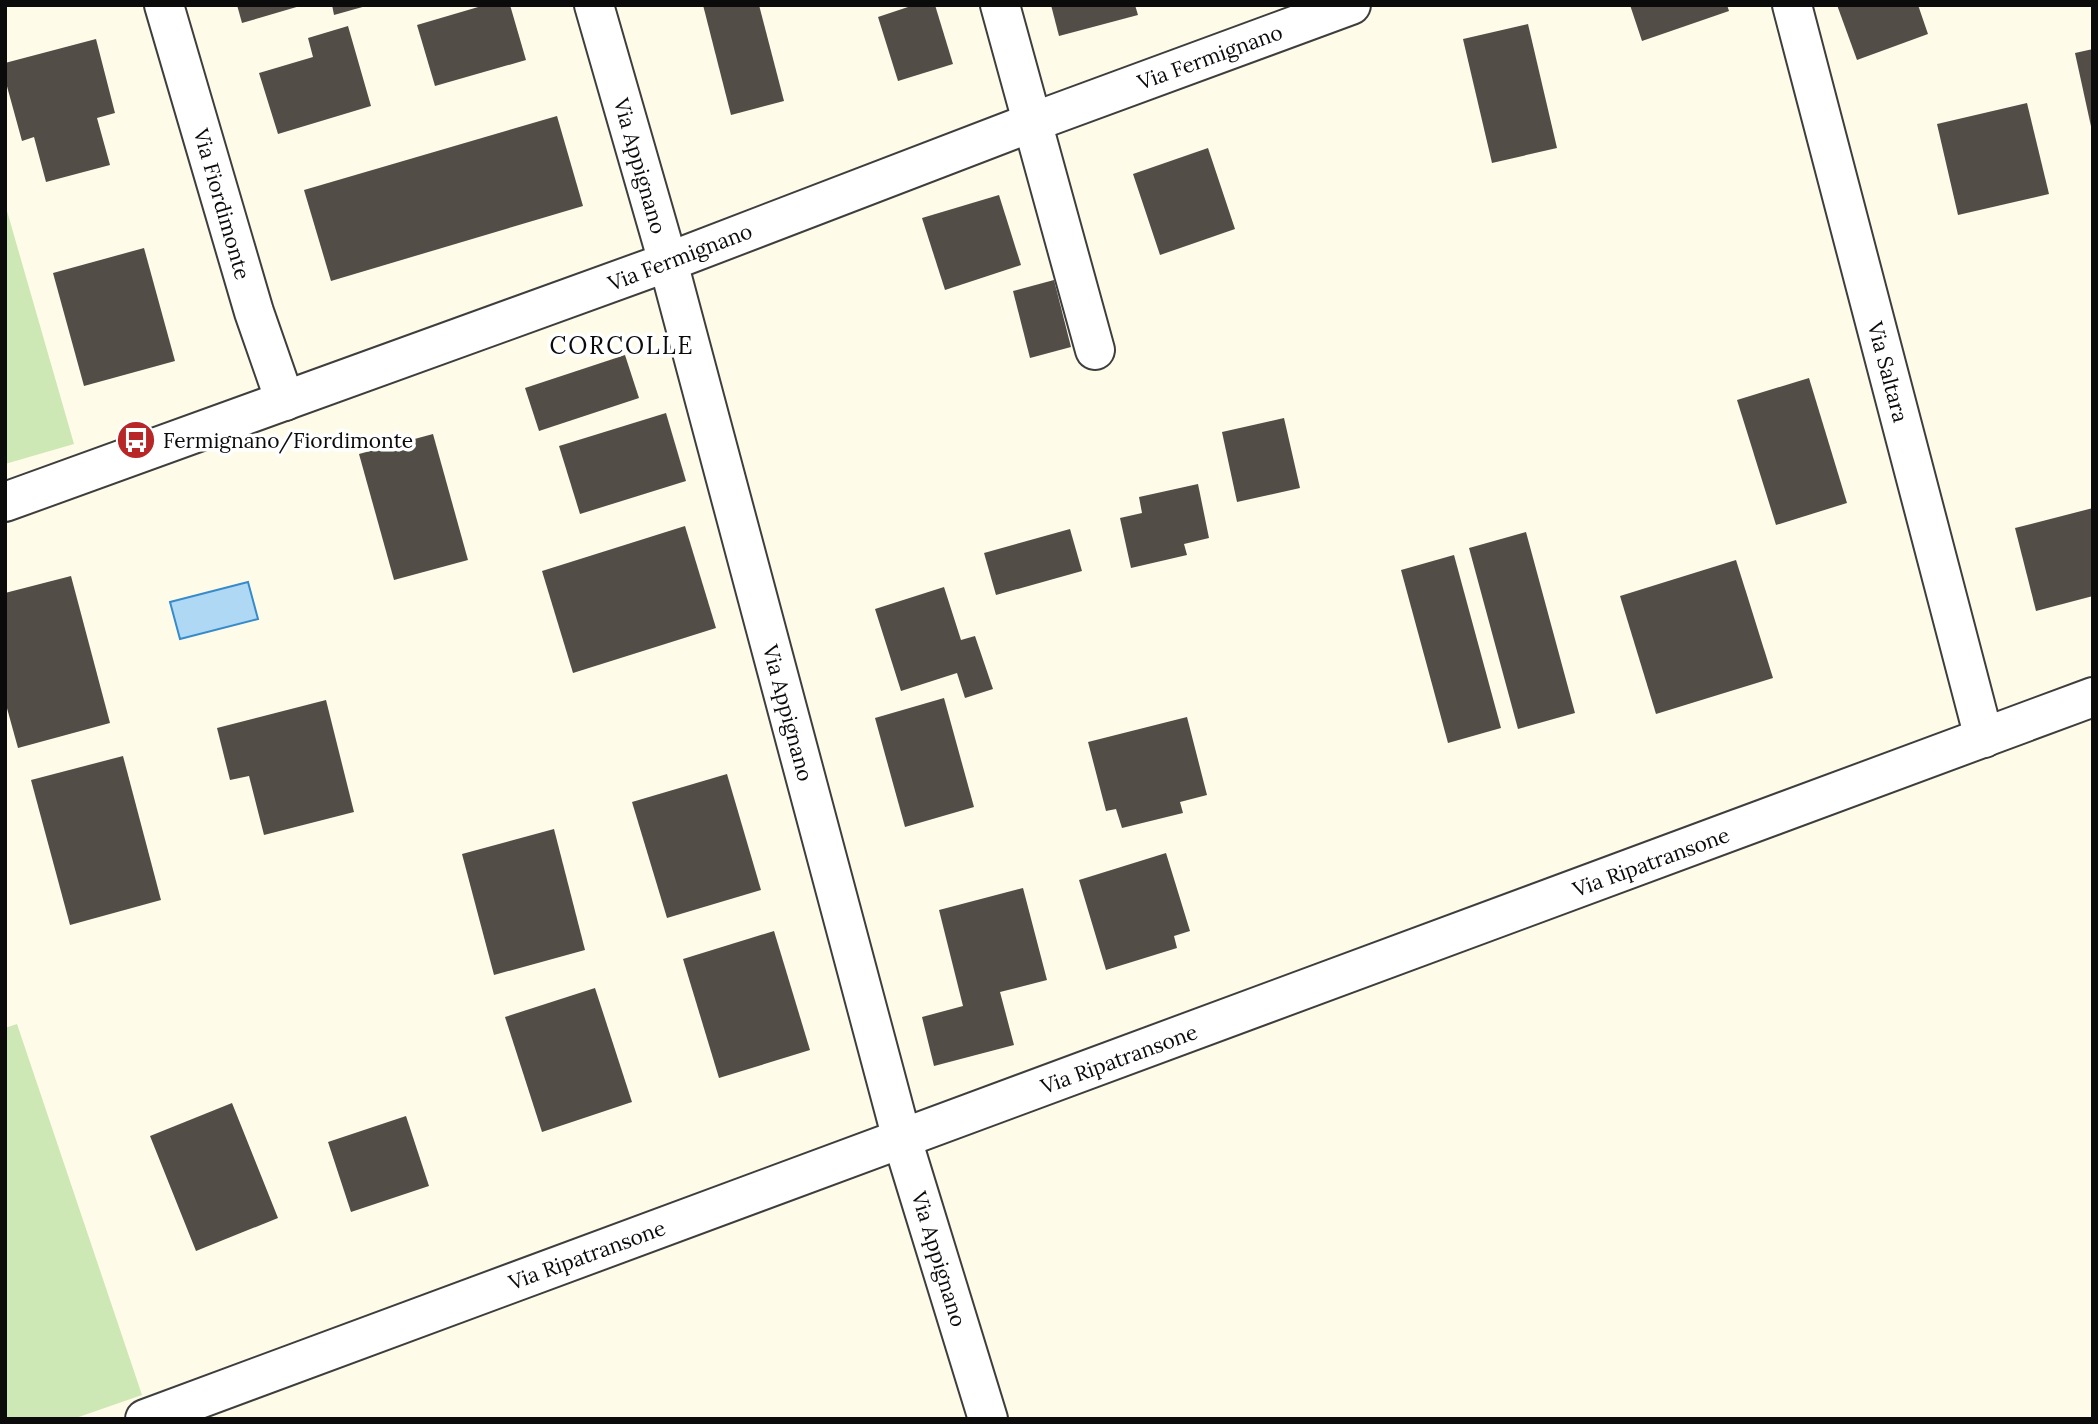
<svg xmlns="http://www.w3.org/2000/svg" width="2098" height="1424" viewBox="0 0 2098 1424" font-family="Lora,serif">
	<rect width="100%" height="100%" fill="#fffbe9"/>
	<g fill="#cde8b4">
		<polygon points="5,204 74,444 5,464"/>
		<polygon points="17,1024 142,1395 73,1419 5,1419 5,1028"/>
	</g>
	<polygon fill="#afd8f5" stroke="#378bcb" stroke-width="2" points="248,582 258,619 180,639 170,602"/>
	<g fill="#534d48">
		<polygon points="237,5 300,5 300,6 242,23"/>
		<polygon points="332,5 365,5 366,6 334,15"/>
		<polygon points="485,5 510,5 526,60 435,86 417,25"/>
		<polygon points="703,5 759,5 784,101 731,115"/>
		<polygon points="914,5 935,5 953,64 898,81 878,17"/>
		<polygon points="1051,5 1135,5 1138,15 1059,36"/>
		<polygon points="1630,5 1727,5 1729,11 1642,41"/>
		<polygon points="1837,5 1918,5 1928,34 1857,60"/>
		<polygon points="1528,24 1557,148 1492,163 1463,39"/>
		<polygon points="348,26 371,106 278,134 259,73 313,57 308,38"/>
		<polygon points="96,39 115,113 97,118 110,165 46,182 34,137 22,141 5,79 5,63"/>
		<polygon points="2093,49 2093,131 2092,131 2075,53"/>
		<polygon points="2027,103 2049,194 1958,215 1937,124"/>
		<polygon points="557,116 583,206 331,281 304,190"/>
		<polygon points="1208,148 1235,229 1160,255 1133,174"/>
		<polygon points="999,195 1021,265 945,290 922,218"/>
		<polygon points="144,248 175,361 84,386 53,273"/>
		<polygon points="1054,280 1071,347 1030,358 1013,291"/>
		<polygon points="625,355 639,398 539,431 525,388"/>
		<polygon points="1809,378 1847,503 1776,525 1737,400"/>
		<polygon points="666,413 686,481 580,514 559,446"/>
		<polygon points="1284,418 1300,488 1237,502 1222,432"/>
		<polygon points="433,434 468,560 394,580 359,454"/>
		<polygon points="1198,484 1209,538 1184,544 1187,555 1131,568 1120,518 1142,513 1139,497"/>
		<polygon points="2093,508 2093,596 2036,611 2015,528"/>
		<polygon points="685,526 716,628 573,673 542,571"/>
		<polygon points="1070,529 1082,571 996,595 984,553"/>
		<polygon points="1526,532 1575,713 1518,729 1469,548"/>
		<polygon points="1454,555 1501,728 1448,743 1401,570"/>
		<polygon points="1736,560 1773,678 1656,714 1620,596"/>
		<polygon points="71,576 110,723 18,748 5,701 5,593"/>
		<polygon points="944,587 961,640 975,636 993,689 965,698 957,673 901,691 875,609"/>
		<polygon points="944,698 974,807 905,827 875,718"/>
		<polygon points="326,700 354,812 264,835 249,776 230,780 217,728"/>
		<polygon points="1187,717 1207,795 1180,802 1183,813 1122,828 1116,809 1106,811 1088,742"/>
		<polygon points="123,756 161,900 70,925 31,780"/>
		<polygon points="727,774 761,890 667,918 632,802"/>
		<polygon points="554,829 585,950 494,975 462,854"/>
		<polygon points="1166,853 1190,931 1174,936 1177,948 1106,970 1079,880"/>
		<polygon points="1023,888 1047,980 1000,992 1014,1045 934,1066 922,1017 963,1006 939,910"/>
		<polygon points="774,931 810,1050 719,1078 683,959"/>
		<polygon points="595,988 632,1102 542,1132 505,1017"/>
		<polygon points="232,1103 278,1218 196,1251 150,1136"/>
		<polygon points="406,1116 429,1186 351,1212 328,1142"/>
	</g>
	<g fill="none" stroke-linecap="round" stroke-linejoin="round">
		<g stroke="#3e3e3e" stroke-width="42">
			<g id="minor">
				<polyline points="164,5 254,312 285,401"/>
				<polyline points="594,5 668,262 902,1139 988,1419"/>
				<polyline points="1000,5 1095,350"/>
				<polyline points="1792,5 1984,738"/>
				<polyline points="5,502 668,262 1033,122 1351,5"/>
				<polyline points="145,1419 2093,697"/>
			</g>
		</g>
		<use href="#minor" stroke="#fff" stroke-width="38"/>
	</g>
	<defs>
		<g id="bus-disc" transform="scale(2.0125)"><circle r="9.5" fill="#b82628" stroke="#fff"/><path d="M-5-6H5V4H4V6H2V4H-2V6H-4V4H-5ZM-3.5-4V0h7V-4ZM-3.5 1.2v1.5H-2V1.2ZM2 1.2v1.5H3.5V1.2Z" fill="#fff"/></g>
	</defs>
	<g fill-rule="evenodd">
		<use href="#bus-disc" x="136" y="440"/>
	</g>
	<g text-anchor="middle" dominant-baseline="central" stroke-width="7" stroke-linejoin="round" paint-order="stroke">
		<g font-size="21" fill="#0b0b0b" stroke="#fff">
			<text transform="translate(1210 57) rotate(-20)">Via Fermignano</text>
			<text transform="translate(640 166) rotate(74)">Via Appignano</text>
			<text transform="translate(222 204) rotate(74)">Via Fiordimonte</text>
			<text transform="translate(680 257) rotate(-21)">Via Fermignano</text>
			<text transform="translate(1888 372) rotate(75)">Via Saltara</text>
			<text transform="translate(788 713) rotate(75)">Via Appignano</text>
			<text transform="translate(1651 862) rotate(-20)">Via Ripatransone</text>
			<text transform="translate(1119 1059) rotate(-20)">Via Ripatransone</text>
			<text transform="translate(587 1255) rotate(-20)">Via Ripatransone</text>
			<text transform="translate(939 1259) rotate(73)">Via Appignano</text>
		</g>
		<g font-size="21" fill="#0b0b0b" stroke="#fff" text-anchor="start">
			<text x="163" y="440">Fermignano/Fiordimonte</text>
		</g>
		<g font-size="24" letter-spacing="2" fill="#0b0b0b" stroke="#fff">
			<text x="622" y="345">CORCOLLE</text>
		</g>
	</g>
	<rect width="2098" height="1424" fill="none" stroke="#0b0b0b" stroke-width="14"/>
</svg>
